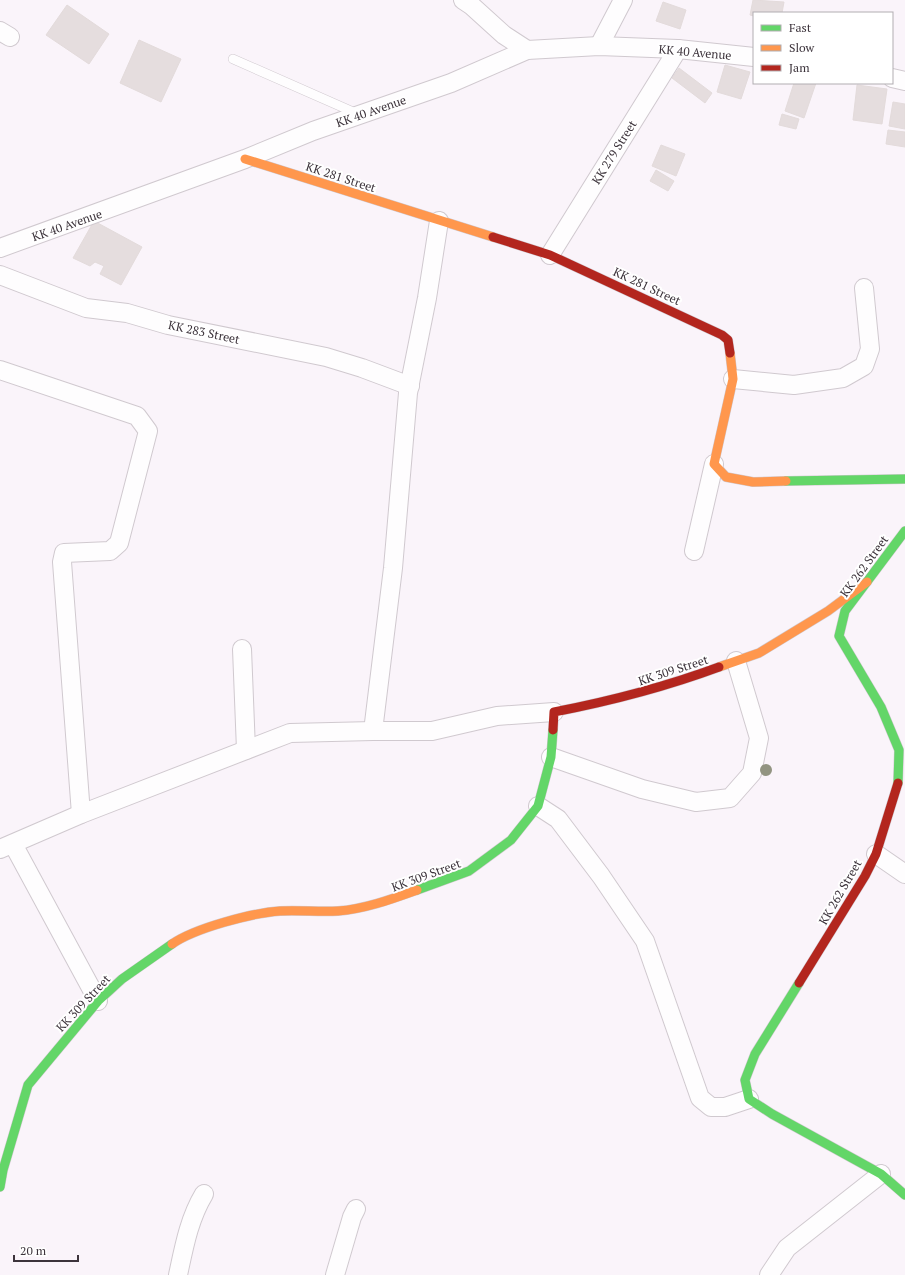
<svg xmlns="http://www.w3.org/2000/svg" width="905" height="1275" viewBox="0 0 905 1275" font-family="'PT Serif',serif">
	<rect width="100%" height="100%" fill="#faf4fa"/>
	<g fill="#e5ddde" stroke="#e3dbdb">
		<polygon points="753,0 784,2 782,13 754,13 754,16 750,15"/>
		<polygon points="663,2 686,10 680,29 656,21"/>
		<polygon points="67,5 109,34 89,64 46,35"/>
		<polygon points="139,40 181,59 161,102 120,83"/>
		<polygon points="725,65 750,72 741,99 717,92"/>
		<polygon points="679,68 712,93 705,103 672,78"/>
		<polygon points="794,83 816,83 804,118 785,111"/>
		<polygon points="857,85 887,89 882,124 853,120"/>
		<polygon points="893,102 905,104 905,129 889,126"/>
		<polygon points="782,114 799,119 796,129 779,125"/>
		<polygon points="888,130 905,132 905,147 886,144"/>
		<polygon points="661,145 685,154 676,176 652,166"/>
		<polygon points="656,170 674,181 668,191 650,181"/>
		<polygon points="94,221 142,247 121,285 100,274 104,266 95,262 90,266 73,258"/>
	</g>
	<g fill="none" stroke-linecap="round" stroke-linejoin="round">
		<g stroke="#d0c9cf" stroke-width="10">
			<polyline id="lane" points="233,59 358,114"/>
		</g>
		<g stroke="#d0c9cf" stroke-width="20">
			<g id="street">
				<polyline points="463,0 472,6 504,35 527,50"/>
				<polyline points="0,31 10,37"/>
				<polyline points="599,46 623,0"/>
				<polyline points="892,78 905,81"/>
				<polyline points="439,221 427,298 408,393 393,568 373,731 432,731 497,716 554,712"/>
				<polyline points="0,248 245,159 313,131 451,83 527,50 599,46 678,49 754,57"/>
				<polyline points="550,255 678,49"/>
				<polyline points="0,275 86,308 127,313 168,325 326,357 362,368 410,386"/>
				<polyline points="0,370 137,416 148,431 119,543 110,551 64,553 62,562 81,814"/>
				<polyline points="733,379 794,385 843,378 864,366 870,349 864,288"/>
				<polyline points="694,551 714,464"/>
				<polyline points="242,649 246,750"/>
				<polyline points="551,757 642,789 696,802 730,798 752,773 759,738 736,661"/>
				<polyline points="538,806 558,819 601,876 645,941 700,1098 711,1107 725,1107 749,1099"/>
				<polyline points="13,844 98,1001"/>
				<polyline points="0,849 81,814 290,733 373,731"/>
				<polyline points="876,854 905,874"/>
				<path d="M178,1275c6,-28 11,-56 26,-81"/>
				<polyline points="335,1275 352,1217 356,1209"/>
				<polyline points="769,1275 787,1248 881,1174"/>
			</g>
		</g>
		<g stroke="#d0c9cf" stroke-width="10">
			<g id="fast">
				<polyline points="786,481 905,479"/>
				<polyline points="898,783 899,750 881,707 839,636 845,611 905,531"/>
				<polyline points="417,890 469,871 511,840 538,806 551,757 553,730"/>
				<polyline points="799,983 755,1054 745,1080 749,1099 772,1114 881,1174 905,1195"/>
				<polyline points="0,1187 3,1170 28,1085 98,1001 122,979 172,944"/>
			</g>
		</g>
		<g stroke="#d0c9cf" stroke-width="10">
			<g id="slow">
				<polyline points="245,159 493,237"/>
				<polyline points="730,353 733,379 714,464 726,477 753,482 786,481"/>
				<polyline points="719,667 759,653 828,611 867,582"/>
				<path d="M172,944c23,-16 80,-31 108,-33 19,-1 39,1 58,0 27,-2 54,-12 79,-21"/>
			</g>
		</g>
		<g stroke="#d0c9cf" stroke-width="10">
			<g id="jam">
				<polyline points="493,237 550,255 722,335 728,340 730,353"/>
				<path d="M553,730l1,-18c57,-11 111,-25 165,-45"/>
				<polyline points="799,983 865,876 876,854 898,783"/>
			</g>
		</g>
		<use href="#lane" stroke="#fefdfe" stroke-width="9"/>
		<use href="#street" stroke="#fefdfe" stroke-width="18"/>
		<use href="#fast" stroke="#63d668" stroke-width="9"/>
		<use href="#slow" stroke="#ff974d" stroke-width="9"/>
		<use href="#jam" stroke="#b3261e" stroke-width="9"/>
	</g>
	<circle fill="#929481" cx="766" cy="770" r="6"/>
	<g text-anchor="middle" dominant-baseline="central" stroke-width="4" stroke-linejoin="round" paint-order="stroke">
		<g font-size="12" fill="#3c333b" stroke="#fff">
			<text transform="translate(695 52) rotate(5)">KK 40 Avenue</text>
			<text transform="translate(371 111) rotate(-19)">KK 40 Avenue</text>
			<text transform="translate(614 152) rotate(-58)">KK 279 Street</text>
			<text transform="translate(341 177) rotate(18)">KK 281 Street</text>
			<text transform="translate(67 225) rotate(-19)">KK 40 Avenue</text>
			<text transform="translate(647 286) rotate(25)">KK 281 Street</text>
			<text transform="translate(204 332) rotate(12)">KK 283 Street</text>
			<text transform="translate(864 566) rotate(-54)">KK 262 Street</text>
			<text transform="translate(673 670) rotate(-18)">KK 309 Street</text>
			<text transform="translate(426 875) rotate(-20)">KK 309 Street</text>
			<text transform="translate(840 892) rotate(-60)">KK 262 Street</text>
			<text transform="translate(83 1003) rotate(-47)">KK 309 Street</text>
		</g>
	</g>
	<rect x="753" y="12" width="140" height="72" fill="#ffffff" stroke="#b1adb1"/>
	<rect x="761" y="25" width="20" height="6" fill="#63d668" stroke="#b1adb1"/>
	<text x="789" y="32" font-size="12" fill="#3c333b">Fast</text>
	<rect x="761" y="45" width="20" height="6" fill="#ff974d" stroke="#b1adb1"/>
	<text x="789" y="52" font-size="12" fill="#3c333b">Slow</text>
	<rect x="761" y="65" width="20" height="6" fill="#b3261e" stroke="#b1adb1"/>
	<text x="789" y="72" font-size="12" fill="#3c333b">Jam</text>
	<path d="M14 1255v6h64v-6" fill="none" stroke="#3c333b" stroke-width="2"/>
	<text x="20" y="1255" font-size="12" fill="#3c333b" stroke="#ffffff" stroke-width="3" paint-order="stroke">20 m</text>
</svg>
